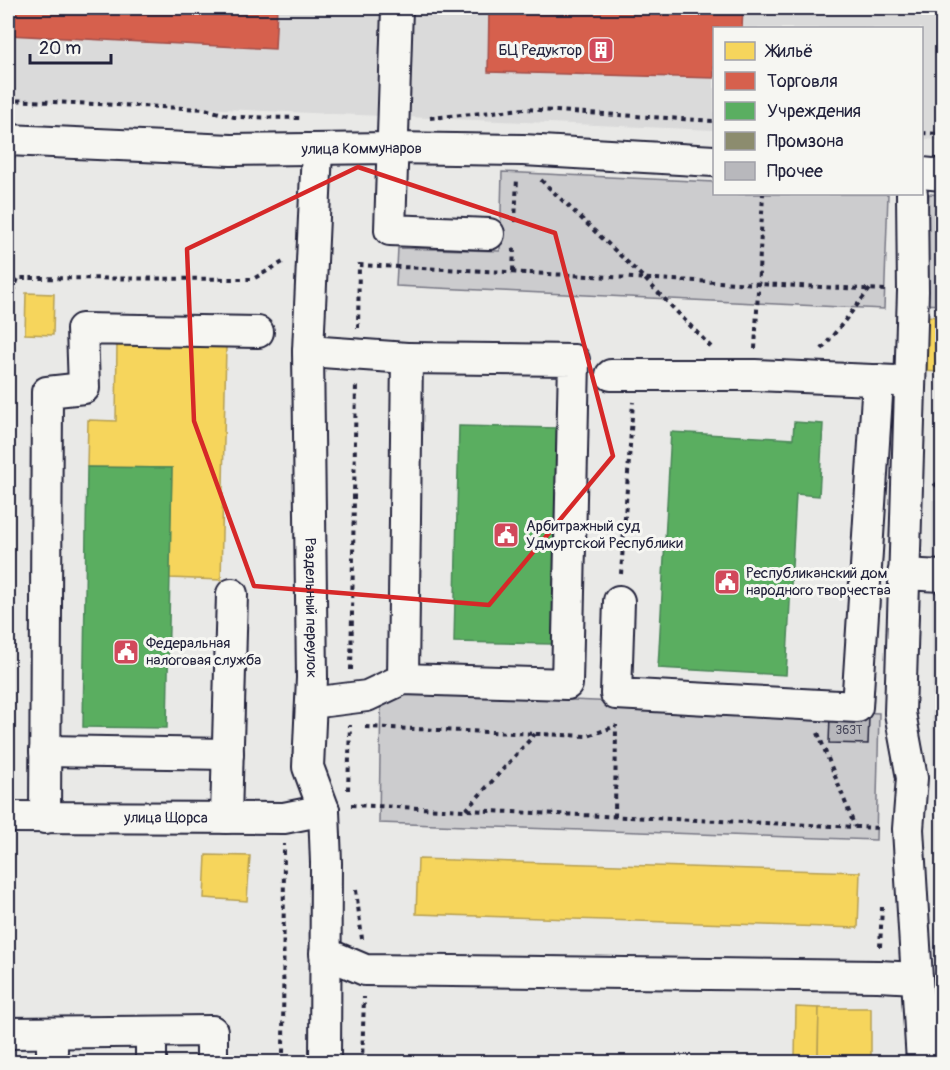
<svg xmlns="http://www.w3.org/2000/svg" width="950" height="1070" viewBox="0 0 950 1070" font-family="Pangolin,sans-serif">
	<rect width="100%" height="100%" fill="#e9e9e7"/>
	<filter id="ink" filterUnits="userSpaceOnUse"><feTurbulence type="fractalNoise" baseFrequency=".0167" numOctaves="2"/><feDisplacementMap in="SourceGraphic" scale="12" xChannelSelector="R" yChannelSelector="G"/><feConvolveMatrix kernelMatrix="1 2 1 2 8 2 1 2 1" color-interpolation-filters="sRGB"/></filter>
	<g filter="url(#ink)">
		<g fill="#dadada">
			<polygon points="8,8 942,8 942,140 922,139 922,28 714,28 714,130 8,100"/>
			<polygon points="932,500 942,500 942,766 932,765"/>
			<polygon points="437,1060 866,1062 375,1062 374,1061"/>
		</g>
		<g fill="#ccccce" stroke="#777784" stroke-width="1.5">
			<polygon points="502,172 714,182 714,194 888,194 884,309 396,286 398,248 500,251"/>
			<polygon points="929,194 942,195 942,305 922,304"/>
			<polygon points="381,692 879,713 876,840 379,823"/>
		</g>
		<g fill="#f6d55c" stroke="#b69f52" stroke-width="1.5">
			<polygon points="26,293 54,294 53,335 25,334"/>
			<polygon points="923,316 942,317 942,372 920,371"/>
			<polygon points="117,343 226,345 221,580 169,578 172,468 87,467 88,420 116,421"/>
			<polygon points="206,855 250,856 247,901 204,898"/>
			<polygon points="418,859 860,872 858,928 416,914"/>
			<polygon points="8,860 11,860 9,949 8,949"/>
			<polygon points="796,1007 819,1008 818,1058 795,1058"/>
			<polygon points="819,1008 871,1008 871,1058 818,1058"/>
		</g>
		<g fill="#d6604d" stroke="#a04d48" stroke-width="1.5">
			<polygon points="8,8 277,8 275,49 8,35"/>
			<polygon points="489,8 743,8 742,28 714,28 714,78 488,72"/>
			<polygon points="437,1060 437,1062 375,1062 374,1061"/>
		</g>
		<g fill="#5aae61" stroke="#498456" stroke-width="1.5">
			<polygon points="794,422 823,424 819,496 796,494 786,675 658,668 671,432 793,439"/>
			<polygon points="459,426 557,428 552,644 454,642"/>
			<polygon points="87,467 172,468 167,728 83,727"/>
		</g>
		<g fill="#8c8c6e" stroke="#6c6c5f" stroke-width="1.5">
			<polygon points="940,504 942,504 942,549 939,549"/>
			<polygon points="942,607 942,751 939,751"/>
		</g>
		<polygon fill="#b8b8bc" stroke="#22223b" stroke-width="1.5" points="830,716 869,717 868,744 829,743"/>
		<g fill="none" stroke-linecap="round" stroke-linejoin="round">
			<g stroke="#22223b" stroke-width="34">
				<g id="minor">
					<polyline points="397,8 390,230 489,234"/>
					<path id="s1" d="M8,140l223,10 161,-2 131,2 191,11"/>
					<path id="s2" d="M317,150l-9,201 4,327 -4,89 16,43 2,53 -1,199"/>
					<polyline points="922,173 942,175"/>
					<polyline points="912,194 913,291 900,713 912,778 908,829 922,1062"/>
					<polyline points="308,351 407,358"/>
					<polyline points="611,375 755,375 896,381"/>
					<polyline points="903,574 942,576"/>
					<polyline points="619,601 616,694 857,707 878,380"/>
					<polyline points="311,703 367,696 403,679 567,684 574,360 407,358 403,679"/>
					<polyline points="45,751 228,754"/>
					<path id="s3" d="M8,817l276,1 40,-8"/>
					<polyline points="45,818 47,392 84,388 82,329 258,332"/>
					<polyline points="226,818 232,594"/>
					<polyline points="325,953 365,970 878,976 917,978"/>
					<polyline points="151,1032 151,1062"/>
					<polyline points="8,1033 212,1031 212,1062"/>
					<polyline points="52,1062 52,1033"/>
				</g>
			</g>
			<g stroke="#22223b" stroke-width="4" stroke-dasharray="4.5 4.5" stroke-linecap="butt">
				<polyline points="8,100 205,109 234,117 300,118"/>
				<polyline points="430,118 524,109 714,121"/>
				<polyline points="922,133 942,134"/>
				<polyline points="541,180 645,279 711,347"/>
				<polyline points="515,222 517,178"/>
				<polyline points="513,271 514,247"/>
				<polyline points="8,309 18,278 253,279 285,261"/>
				<polyline points="358,328 359,265 885,290"/>
				<polyline points="755,349 763,194"/>
				<polyline points="822,349 870,289"/>
				<polyline points="934,486 942,480"/>
				<polyline points="621,574 633,402"/>
				<polyline points="351,670 356,383"/>
				<polyline points="365,727 588,736 616,726"/>
				<polyline points="818,733 855,827"/>
				<polyline points="348,790 350,725"/>
				<polyline points="351,805 880,828"/>
				<polyline points="466,810 535,734"/>
				<polyline points="615,817 616,725"/>
				<polyline points="356,890 362,939"/>
				<polyline points="880,947 882,907"/>
				<polyline points="283,1062 284,844"/>
				<polyline points="362,1062 364,997"/>
			</g>
			<use href="#minor" stroke="#f6f6f2" stroke-width="30"/>
		</g>
	</g>
	<path fill="none" stroke="#d62828" stroke-width="4.5" stroke-linejoin="round" d="M358,167l197,66 58,223 -124,149 -235,-19 -60,-165 -7,-172z"/>
	<defs>
		<g id="building-square" transform="scale(1.35)"><rect x="-9" y="-9" width="18" height="18" rx="4" fill="#d1495b" stroke="#f6f6f2"/><path d="M-4-6H4V6H1V3H-1V6H-4ZM-2.5-4.3h1.7v1.8h-1.7ZM.8-4.3h1.7v1.8H.8ZM-2.5-1h1.7V.8h-1.7ZM.8-1h1.7V.8H.8Z" fill="#fff"/></g>
		<g id="civic-square" transform="scale(1.35)"><rect x="-9" y="-9" width="18" height="18" rx="4" fill="#d1495b" stroke="#f6f6f2"/><path d="M-.6-6.5H3V-4.5H.6V-3L4-1V1h2V6H-6V1h2V-1L-.6-3ZM-1.2 2.5V6h2.4V2.5Z" fill="#fff"/></g>
	</defs>
	<g fill-rule="evenodd">
		<use href="#building-square" x="601" y="50"/>
		<use href="#civic-square" x="506" y="535"/>
		<use href="#civic-square" x="727" y="582"/>
		<use href="#civic-square" x="126" y="652"/>
	</g>
	<g text-anchor="middle" dominant-baseline="central" stroke-width="6" stroke-linejoin="round" paint-order="stroke">
		<g font-size="12" fill="#48485b">
			<text x="849" y="730">363Т</text>
		</g>
		<g font-size="15" fill="#22223b" stroke="#f6f6f2" text-anchor="start">
			<text x="582" y="50" text-anchor="end">БЦ Редуктор</text>
			<text x="526" y="526">Арбитражный суд<tspan x="526" dy="17">Удмуртской Республики</tspan></text>
			<text x="746" y="573">Республиканский дом<tspan x="746" dy="17">народного творчества</tspan></text>
			<text x="146" y="643">Федеральная<tspan x="146" dy="17">налоговая служба</tspan></text>
		</g>
		<g font-size="15" fill="#22223b" stroke="#f6f6f2">
			<text stroke="none"><textPath href="#s1" startOffset="354">улица Коммунаров</textPath></text>
			<text stroke="none"><textPath href="#s2" startOffset="458">Раздельный переулок</textPath></text>
			<text stroke="none"><textPath href="#s3" startOffset="158">улица Щорса</textPath></text>
		</g>
	</g>
	<rect width="950" height="1070" fill="none" stroke="#f6f6f2" stroke-width="30"/>
	<rect x="15" y="15" width="920" height="1040" fill="none" stroke="#22223b" stroke-width="2" filter="url(#ink)"/>
	<rect x="713" y="27" width="210" height="168" fill="#f6f6f2" stroke="#a1a1a9" stroke-width="1.5"/>
	<rect x="725" y="42" width="30" height="18" fill="#f6d55c" stroke="#a1a1a9" stroke-width="1.5"/>
	<text x="767" y="57" font-size="18" fill="#22223b">Жильё</text>
	<rect x="725" y="72" width="30" height="18" fill="#d6604d" stroke="#a1a1a9" stroke-width="1.5"/>
	<text x="767" y="87" font-size="18" fill="#22223b">Торговля</text>
	<rect x="725" y="102" width="30" height="18" fill="#5aae61" stroke="#a1a1a9" stroke-width="1.5"/>
	<text x="767" y="117" font-size="18" fill="#22223b">Учреждения</text>
	<rect x="725" y="132" width="30" height="18" fill="#8c8c6e" stroke="#a1a1a9" stroke-width="1.5"/>
	<text x="767" y="147" font-size="18" fill="#22223b">Промзона</text>
	<rect x="725" y="162" width="30" height="18" fill="#b8b8bc" stroke="#a1a1a9" stroke-width="1.5"/>
	<text x="767" y="177" font-size="18" fill="#22223b">Прочее</text>
	<path d="M30 54v9h81v-9" fill="none" stroke="#22223b" stroke-width="3"/>
	<text x="39" y="54" font-size="18" fill="#22223b" stroke="#f6f6f2" stroke-width="4.5" paint-order="stroke">20 m</text>
</svg>
